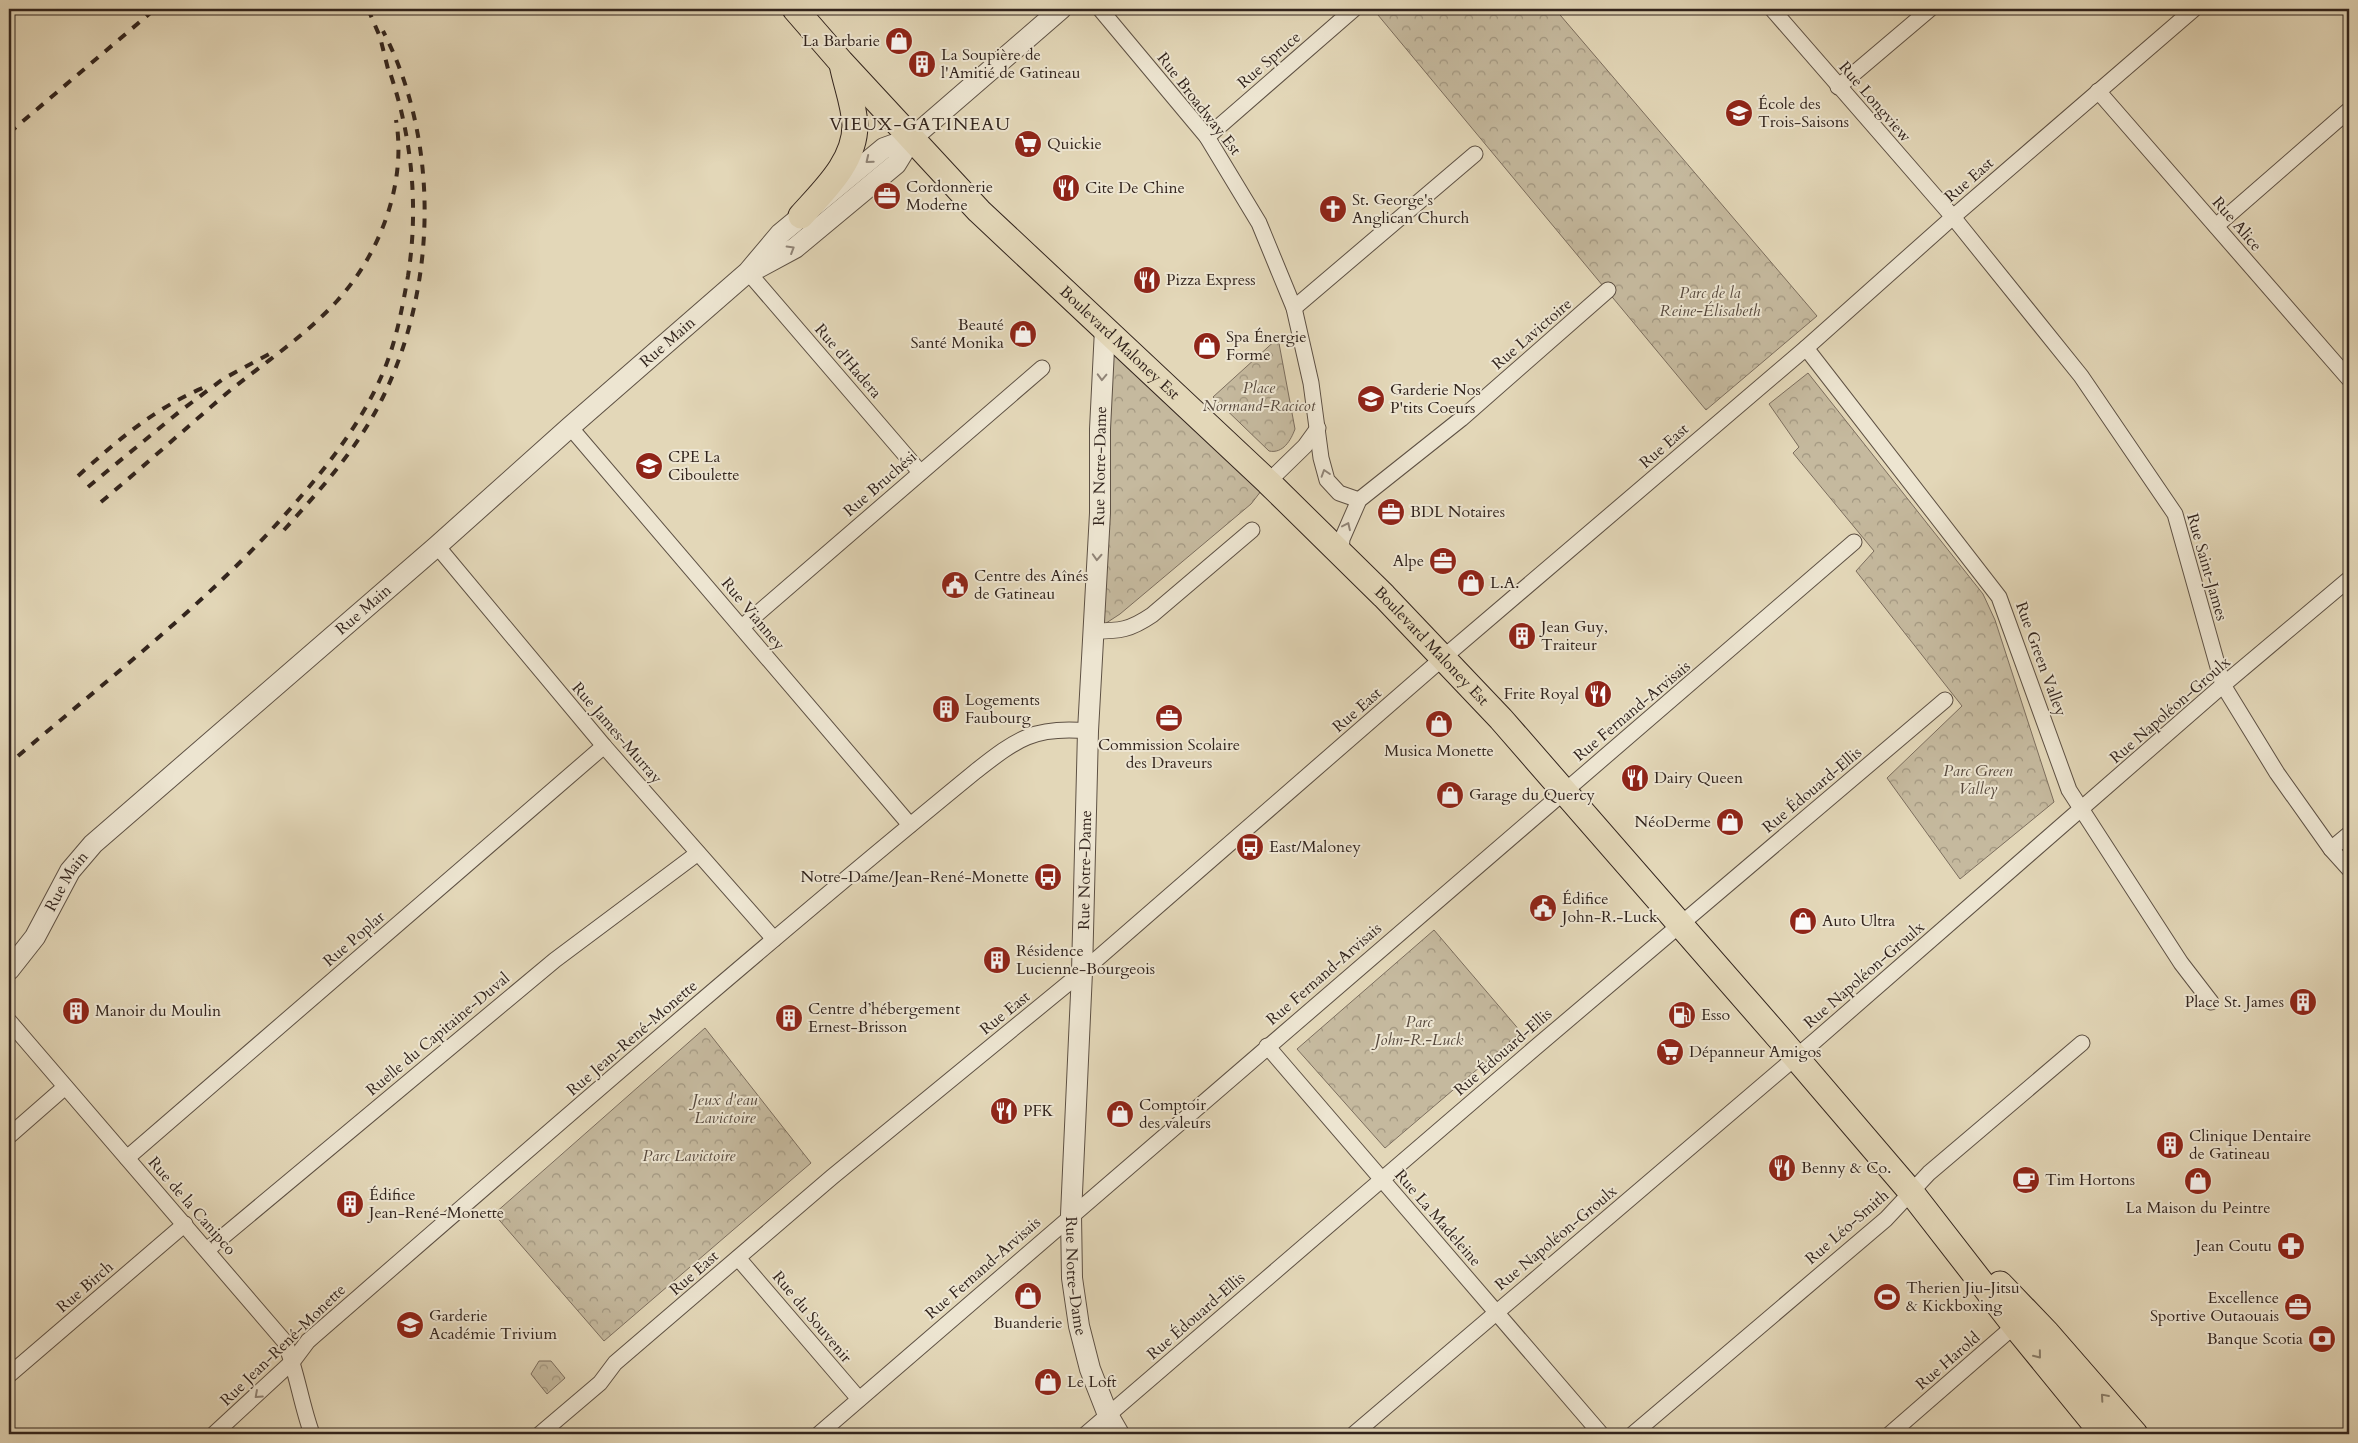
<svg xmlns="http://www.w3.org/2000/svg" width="2358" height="1443" viewBox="0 0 2358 1443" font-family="Cardo,serif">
	<defs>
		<pattern id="park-crowns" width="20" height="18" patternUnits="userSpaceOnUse" patternTransform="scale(1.25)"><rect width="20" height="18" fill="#c5b99e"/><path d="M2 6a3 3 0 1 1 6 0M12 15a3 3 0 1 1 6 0" fill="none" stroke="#a19680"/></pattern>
	</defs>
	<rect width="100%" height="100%" fill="#e3d7b8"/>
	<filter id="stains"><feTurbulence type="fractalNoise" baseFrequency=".004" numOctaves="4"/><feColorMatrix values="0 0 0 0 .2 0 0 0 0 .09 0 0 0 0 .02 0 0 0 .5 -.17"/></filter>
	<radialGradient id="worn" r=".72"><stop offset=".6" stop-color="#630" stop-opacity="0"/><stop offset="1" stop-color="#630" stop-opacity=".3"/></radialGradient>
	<g fill="url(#park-crowns)" stroke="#7c6e5e">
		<polygon points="1373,9 1555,9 1817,316 1706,410"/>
		<polygon points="1105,329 1268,482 1251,504 1120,614 1094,631"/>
		<path d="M1278,338l17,91c-4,11 -12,25 -26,22l-56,-54z"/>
		<polygon points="1808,373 1983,594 1995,620 2054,802 1960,879 1887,778 1962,706 1856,571 1874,551 1793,453 1799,447 1769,404"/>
		<polygon points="1434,930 1521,1032 1385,1148 1297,1049"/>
		<polygon points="705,1028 811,1163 604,1341 494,1214"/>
		<polygon points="539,1361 551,1361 565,1378 547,1394 531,1374"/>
	</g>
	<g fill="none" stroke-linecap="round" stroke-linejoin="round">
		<g stroke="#5e5144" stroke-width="17">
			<g id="minor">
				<polyline points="1100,9 1207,137 1259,223 1294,308 1311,383 1321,458 1327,480 1339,493 1359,500"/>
				<polyline points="1772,9 1953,217 2081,376 2175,514 2223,685 2277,773 2331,849 2349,869"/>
				<polyline points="1838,87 1930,9"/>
				<polyline points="2098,91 2349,379"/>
				<polyline points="1207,137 1354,9"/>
				<polyline points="2216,226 2349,110"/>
				<polyline points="748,272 920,472"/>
				<polyline points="1294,308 1475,154"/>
				<polyline points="1806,348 1999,597 2069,790 2181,963 2211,1002"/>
				<polyline points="570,427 910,825"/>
				<polyline points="1268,482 1305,446 1318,428"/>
				<polyline points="437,546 604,746 774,939"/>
				<polyline points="1341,552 1342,539 1359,500 1461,419 1608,290"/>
				<polyline points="742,627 1042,368"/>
				<path d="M1094,631c26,0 36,-1 58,-16l100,-85"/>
				<polyline points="2331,849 2349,834"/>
				<path d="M9,1021l276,321c12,30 16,62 27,92"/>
				<polyline points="1267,1046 1601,1434"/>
				<polyline points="9,1136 65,1087"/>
				<polyline points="127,1158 604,746"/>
				<polyline points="207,1250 555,960 698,853"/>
				<polyline points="738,1258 859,1399"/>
				<polyline points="9,1375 185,1224"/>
				<path d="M214,1434l79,-73 15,-20c221,-192 442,-385 668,-570 41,-32 58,-45 112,-40"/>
				<polyline points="540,1434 600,1383 615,1363 832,1177 1082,972 1444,657 1806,348 1953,217 2194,9"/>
				<polyline points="819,1434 1854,542"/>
				<polyline points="1086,1434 1536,1047 1945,700"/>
				<polyline points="1354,1434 1816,1040 2223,685 2349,579"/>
				<polyline points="1633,1434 1886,1219 1929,1173 2082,1043"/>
				<polyline points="1890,1434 2020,1321"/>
			</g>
		</g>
		<g stroke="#5e5144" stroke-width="22">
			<g id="tertiary">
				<polyline points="756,269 795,248 896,164 912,138 1061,9"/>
				<path id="s1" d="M1105,329l-5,100v84l-12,218 -6,241 -11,243 1,63 7,48 11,43 18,46 11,19"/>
				<path id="s2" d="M9,970l26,-33 35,-66 23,-27 344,-298 133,-119 178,-155 32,-38 104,-86 28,-10"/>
			</g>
		</g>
		<g stroke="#32241d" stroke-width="27">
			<g id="primary">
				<path id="s3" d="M795,9l46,53 138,149 289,271 116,114 117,123 280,321 130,152 104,134 88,108"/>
				<path d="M801,216c23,-26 54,-54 54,-91 -1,-21 -9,-40 -13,-61"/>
				<polyline points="2000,1284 2047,1333 2135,1434"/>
			</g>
		</g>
		<use href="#minor" stroke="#ede5d1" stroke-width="15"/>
		<use href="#tertiary" stroke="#ede5d1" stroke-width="20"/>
		<use href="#primary" stroke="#e3d7b8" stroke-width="25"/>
		<g stroke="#32241d" stroke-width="4" stroke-dasharray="9 9" stroke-linecap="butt">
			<polyline points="368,9 380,37 389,73"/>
			<polyline points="9,133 155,9"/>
			<path d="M78,476c41,-37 77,-68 129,-90"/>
			<polyline points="88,487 179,412 223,379 269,354"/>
			<path d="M101,502c43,-36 84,-73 126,-109 37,-30 78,-57 110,-92 43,-47 70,-118 59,-181"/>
			<path d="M284,530c37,-41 75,-83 99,-133 54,-111 57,-256 0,-366"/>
			<path d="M18,756c96,-82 197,-159 279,-255 33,-38 65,-80 85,-126 14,-32 20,-66 26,-99 11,-70 4,-142 -20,-209"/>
		</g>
	</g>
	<defs><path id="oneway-chevron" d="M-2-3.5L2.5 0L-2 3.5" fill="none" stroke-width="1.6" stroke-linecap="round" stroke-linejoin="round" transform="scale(1.25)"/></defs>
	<g stroke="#908477">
		<use href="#oneway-chevron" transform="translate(869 160) rotate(141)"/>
		<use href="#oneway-chevron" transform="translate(791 249) rotate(-31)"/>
		<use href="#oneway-chevron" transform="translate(1102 377) rotate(92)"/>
		<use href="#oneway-chevron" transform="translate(1325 473) rotate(-108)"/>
		<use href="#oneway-chevron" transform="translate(1347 526) rotate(-65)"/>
		<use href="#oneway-chevron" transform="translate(1097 557) rotate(93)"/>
		<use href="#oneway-chevron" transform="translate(258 1395) rotate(138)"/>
	</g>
	<g stroke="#8a7e6a">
		<use href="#oneway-chevron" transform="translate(2038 1355) rotate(51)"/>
		<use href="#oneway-chevron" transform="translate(2104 1397) rotate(-131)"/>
	</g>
	<defs>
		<g id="shop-disc" transform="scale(1.4375)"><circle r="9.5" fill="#8f2418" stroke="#ede5d1"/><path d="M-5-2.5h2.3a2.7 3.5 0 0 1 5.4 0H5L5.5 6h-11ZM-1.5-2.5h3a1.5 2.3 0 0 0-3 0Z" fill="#fff"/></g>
		<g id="building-disc" transform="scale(1.4375)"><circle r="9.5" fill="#8f2418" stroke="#ede5d1"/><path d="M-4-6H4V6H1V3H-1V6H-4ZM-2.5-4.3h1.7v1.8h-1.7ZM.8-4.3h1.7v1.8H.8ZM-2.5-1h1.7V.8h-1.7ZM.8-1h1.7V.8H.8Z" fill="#fff"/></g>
		<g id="school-disc" transform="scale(1.4375)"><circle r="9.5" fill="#8f2418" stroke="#ede5d1"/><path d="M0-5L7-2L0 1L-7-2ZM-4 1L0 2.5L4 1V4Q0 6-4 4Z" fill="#fff"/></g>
		<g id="supermarket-disc" transform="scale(1.4375)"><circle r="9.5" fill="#8f2418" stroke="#ede5d1"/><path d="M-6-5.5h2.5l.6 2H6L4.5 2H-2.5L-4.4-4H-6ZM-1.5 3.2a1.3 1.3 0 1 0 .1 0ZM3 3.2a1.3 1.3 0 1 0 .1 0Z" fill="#fff"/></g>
		<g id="restaurant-disc" transform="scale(1.4375)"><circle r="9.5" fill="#8f2418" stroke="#ede5d1"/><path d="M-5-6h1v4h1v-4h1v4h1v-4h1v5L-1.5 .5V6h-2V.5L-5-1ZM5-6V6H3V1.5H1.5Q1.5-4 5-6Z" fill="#fff"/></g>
		<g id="office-disc" transform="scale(1.4375)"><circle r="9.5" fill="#8f2418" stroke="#ede5d1"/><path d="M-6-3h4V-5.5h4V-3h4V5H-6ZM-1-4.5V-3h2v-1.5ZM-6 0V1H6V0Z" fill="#fff"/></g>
		<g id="church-disc" transform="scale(1.4375)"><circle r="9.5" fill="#8f2418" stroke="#ede5d1"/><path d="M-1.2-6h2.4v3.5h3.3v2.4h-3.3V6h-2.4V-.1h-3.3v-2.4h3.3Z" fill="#fff"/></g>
		<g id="civic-disc" transform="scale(1.4375)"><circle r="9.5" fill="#8f2418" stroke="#ede5d1"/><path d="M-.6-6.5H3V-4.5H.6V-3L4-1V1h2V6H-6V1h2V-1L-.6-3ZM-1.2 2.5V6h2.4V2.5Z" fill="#fff"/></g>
		<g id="bus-disc" transform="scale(1.4375)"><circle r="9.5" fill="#8f2418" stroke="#ede5d1"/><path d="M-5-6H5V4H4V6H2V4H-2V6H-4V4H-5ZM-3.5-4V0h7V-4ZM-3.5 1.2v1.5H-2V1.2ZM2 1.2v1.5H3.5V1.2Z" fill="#fff"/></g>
		<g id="fuel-disc" transform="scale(1.4375)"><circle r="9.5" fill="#8f2418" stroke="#ede5d1"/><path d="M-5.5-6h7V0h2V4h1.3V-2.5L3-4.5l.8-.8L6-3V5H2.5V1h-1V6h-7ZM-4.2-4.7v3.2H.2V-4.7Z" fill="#fff"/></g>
		<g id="cafe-disc" transform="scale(1.4375)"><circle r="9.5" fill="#8f2418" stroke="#ede5d1"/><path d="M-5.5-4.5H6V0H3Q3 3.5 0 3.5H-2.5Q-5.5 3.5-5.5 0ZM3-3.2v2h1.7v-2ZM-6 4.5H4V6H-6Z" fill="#fff"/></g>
		<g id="pharmacy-disc" transform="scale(1.4375)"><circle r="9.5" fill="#8f2418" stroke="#ede5d1"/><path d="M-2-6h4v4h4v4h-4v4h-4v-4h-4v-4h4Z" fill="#fff"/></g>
		<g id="stadium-disc" transform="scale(1.4375)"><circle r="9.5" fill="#8f2418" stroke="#ede5d1"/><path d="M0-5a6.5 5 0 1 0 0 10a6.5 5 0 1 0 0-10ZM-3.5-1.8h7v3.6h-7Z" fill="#fff"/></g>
		<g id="bank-disc" transform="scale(1.4375)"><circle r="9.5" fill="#8f2418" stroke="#ede5d1"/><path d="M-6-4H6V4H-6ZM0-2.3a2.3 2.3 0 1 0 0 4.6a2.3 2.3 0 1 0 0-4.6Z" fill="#fff"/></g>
	</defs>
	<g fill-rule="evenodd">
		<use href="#shop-disc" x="899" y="41"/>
		<use href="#building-disc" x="922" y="64"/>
		<use href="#school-disc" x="1739" y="113"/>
		<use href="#supermarket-disc" x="1028" y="144"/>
		<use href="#restaurant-disc" x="1066" y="188"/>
		<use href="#office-disc" x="887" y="196"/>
		<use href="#church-disc" x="1333" y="209"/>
		<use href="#restaurant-disc" x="1147" y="280"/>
		<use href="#shop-disc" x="1023" y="334"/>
		<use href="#shop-disc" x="1207" y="346"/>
		<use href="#school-disc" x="1371" y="399"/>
		<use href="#school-disc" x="649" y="466"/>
		<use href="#office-disc" x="1391" y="512"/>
		<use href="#office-disc" x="1443" y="561"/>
		<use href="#shop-disc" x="1471" y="583"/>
		<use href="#civic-disc" x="955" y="585"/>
		<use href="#building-disc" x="1522" y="636"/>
		<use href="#restaurant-disc" x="1598" y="694"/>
		<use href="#building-disc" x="946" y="709"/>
		<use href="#office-disc" x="1169" y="718"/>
		<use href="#shop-disc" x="1439" y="724"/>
		<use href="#restaurant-disc" x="1635" y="778"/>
		<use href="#shop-disc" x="1450" y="795"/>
		<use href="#shop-disc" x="1730" y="822"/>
		<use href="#bus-disc" x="1250" y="847"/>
		<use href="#bus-disc" x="1048" y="877"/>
		<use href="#civic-disc" x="1543" y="908"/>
		<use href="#shop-disc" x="1803" y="921"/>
		<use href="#building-disc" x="997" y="960"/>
		<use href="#building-disc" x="2303" y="1002"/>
		<use href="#building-disc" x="76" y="1011"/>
		<use href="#fuel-disc" x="1682" y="1015"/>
		<use href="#building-disc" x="789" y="1018"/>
		<use href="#supermarket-disc" x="1670" y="1052"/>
		<use href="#restaurant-disc" x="1004" y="1111"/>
		<use href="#shop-disc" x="1120" y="1114"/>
		<use href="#building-disc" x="2170" y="1145"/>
		<use href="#restaurant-disc" x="1782" y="1168"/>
		<use href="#cafe-disc" x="2026" y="1180"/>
		<use href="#shop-disc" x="2198" y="1181"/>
		<use href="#building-disc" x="350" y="1204"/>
		<use href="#pharmacy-disc" x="2291" y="1246"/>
		<use href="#shop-disc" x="1028" y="1296"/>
		<use href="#stadium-disc" x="1887" y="1297"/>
		<use href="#office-disc" x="2298" y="1307"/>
		<use href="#school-disc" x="410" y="1325"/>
		<use href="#bank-disc" x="2322" y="1339"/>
		<use href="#shop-disc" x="1048" y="1382"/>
	</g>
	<g text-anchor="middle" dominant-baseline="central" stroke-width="4" stroke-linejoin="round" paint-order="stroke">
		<g font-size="16" fill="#32241d" stroke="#ede5d1" text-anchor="start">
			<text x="880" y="41" text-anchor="end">La Barbarie</text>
			<text x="941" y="55">La Soupière de<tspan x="941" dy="18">l'Amitié de Gatineau</tspan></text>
			<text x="1758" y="104">École des<tspan x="1758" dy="18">Trois-Saisons</tspan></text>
			<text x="1047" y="144">Quickie</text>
			<text x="906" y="187">Cordonnerie<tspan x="906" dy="18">Moderne</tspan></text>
			<text x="1085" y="188">Cite De Chine</text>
			<text x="1352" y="200">St. George's<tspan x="1352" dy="18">Anglican Church</tspan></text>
			<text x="1166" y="280">Pizza Express</text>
			<text x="1004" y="325" text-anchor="end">Beauté<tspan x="1004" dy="18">Santé Monika</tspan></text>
			<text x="1226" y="337">Spa Énergie<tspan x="1226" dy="18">Forme</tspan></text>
			<text x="1390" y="390">Garderie Nos<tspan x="1390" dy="18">P'tits Coeurs</tspan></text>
			<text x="668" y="457">CPE La<tspan x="668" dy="18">Ciboulette</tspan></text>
			<text x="1410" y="512">BDL Notaires</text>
			<text x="1424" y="561" text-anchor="end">Alpe</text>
			<text x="974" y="576">Centre des Aînés<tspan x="974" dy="18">de Gatineau</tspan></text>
			<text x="1490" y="583">L.A.</text>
			<text x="1541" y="627">Jean Guy,<tspan x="1541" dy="18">Traiteur</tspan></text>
			<text x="1579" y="694" text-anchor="end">Frite Royal</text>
			<text x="965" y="700">Logements<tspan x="965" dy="18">Faubourg</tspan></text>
			<text x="1169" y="745" text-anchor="middle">Commission Scolaire<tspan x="1169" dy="18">des Draveurs</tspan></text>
			<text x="1439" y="751" text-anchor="middle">Musica Monette</text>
			<text x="1654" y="778">Dairy Queen</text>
			<text x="1469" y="795">Garage du Quercy</text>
			<text x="1711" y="822" text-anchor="end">NéoDerme</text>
			<text x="1269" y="847">East/Maloney</text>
			<text x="1029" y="877" text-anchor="end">Notre-Dame/Jean-René-Monette</text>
			<text x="1562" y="899">Édifice<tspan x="1562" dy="18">John-R.-Luck</tspan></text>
			<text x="1822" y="921">Auto Ultra</text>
			<text x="1016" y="951">Résidence<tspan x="1016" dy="18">Lucienne-Bourgeois</tspan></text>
			<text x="2284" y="1002" text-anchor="end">Place St. James</text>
			<text x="808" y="1009">Centre d’hébergement<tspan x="808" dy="18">Ernest-Brisson</tspan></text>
			<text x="95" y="1011">Manoir du Moulin</text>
			<text x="1701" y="1015">Esso</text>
			<text x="1689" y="1052">Dépanneur Amigos</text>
			<text x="1139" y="1105">Comptoir<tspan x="1139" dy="18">des valeurs</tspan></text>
			<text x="1023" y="1111">PFK</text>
			<text x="2189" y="1136">Clinique Dentaire<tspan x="2189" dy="18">de Gatineau</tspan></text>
			<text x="1801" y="1168">Benny &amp; Co.</text>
			<text x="2045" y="1180">Tim Hortons</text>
			<text x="369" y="1195">Édifice<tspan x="369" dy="18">Jean-René-Monette</tspan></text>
			<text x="2198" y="1208" text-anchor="middle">La Maison du Peintre</text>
			<text x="2272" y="1246" text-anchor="end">Jean Coutu</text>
			<text x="1906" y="1288">Therien Jiu-Jitsu<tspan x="1906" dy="18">&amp; Kickboxing</tspan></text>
			<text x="2279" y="1298" text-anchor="end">Excellence<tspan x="2279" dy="18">Sportive Outaouais</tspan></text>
			<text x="429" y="1316">Garderie<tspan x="429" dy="18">Académie Trivium</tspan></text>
			<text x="1028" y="1323" text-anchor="middle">Buanderie</text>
			<text x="2303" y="1339" text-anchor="end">Banque Scotia</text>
			<text x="1067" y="1382">Le Loft</text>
		</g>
		<g font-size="16" fill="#32241d" stroke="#ede5d1">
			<text transform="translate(1269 60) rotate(-41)">Rue Spruce</text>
			<text transform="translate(1875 102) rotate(49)">Rue Longview</text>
			<text transform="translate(1199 104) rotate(52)">Rue Broadway Est</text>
			<text transform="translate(1969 180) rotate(-41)">Rue East</text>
			<text transform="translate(2237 224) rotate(49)">Rue Alice</text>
			<text transform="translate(1532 334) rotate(-41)">Rue Lavictoire</text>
			<text stroke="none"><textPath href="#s2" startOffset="915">Rue Main</textPath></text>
			<text stroke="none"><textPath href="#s3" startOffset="466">Boulevard Maloney Est</textPath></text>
			<text transform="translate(848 361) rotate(49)">Rue d'Hadera</text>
			<text transform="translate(1664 446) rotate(-41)">Rue East</text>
			<text transform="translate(1100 466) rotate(-89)">Rue Notre-Dame</text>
			<text transform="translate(880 484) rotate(-41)">Rue Bruchési</text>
			<text transform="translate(2207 567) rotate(74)">Rue Saint-James</text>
			<text stroke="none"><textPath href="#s2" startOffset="510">Rue Main</textPath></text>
			<text transform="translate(753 614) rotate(50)">Rue Vianney</text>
			<text stroke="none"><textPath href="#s3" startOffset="901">Boulevard Maloney Est</textPath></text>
			<text transform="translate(2041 659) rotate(70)">Rue Green Valley</text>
			<text transform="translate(1357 710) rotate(-41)">Rue East</text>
			<text transform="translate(2170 710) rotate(-41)">Rue Napoléon-Groulx</text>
			<text transform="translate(1632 711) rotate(-40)">Rue Fernand-Arvisais</text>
			<text transform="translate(617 733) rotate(49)">Rue James-Murray</text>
			<text transform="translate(1812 790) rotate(-40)">Rue Édouard-Ellis</text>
			<text transform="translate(1085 870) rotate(-89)">Rue Notre-Dame</text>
			<text stroke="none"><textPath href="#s2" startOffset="106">Rue Main</textPath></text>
			<text transform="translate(354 939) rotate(-41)">Rue Poplar</text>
			<text transform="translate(1324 974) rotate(-41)">Rue Fernand-Arvisais</text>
			<text transform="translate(1864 975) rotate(-41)">Rue Napoléon-Groulx</text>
			<text transform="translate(1005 1013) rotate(-39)">Rue East</text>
			<text transform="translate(438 1034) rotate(-40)">Ruelle du Capitaine-Duval</text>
			<text transform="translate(632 1038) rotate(-41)">Rue Jean-René-Monette</text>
			<text transform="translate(1503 1052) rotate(-41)">Rue Édouard-Ellis</text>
			<text transform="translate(192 1206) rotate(49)">Rue de la Canipco</text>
			<text transform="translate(1438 1218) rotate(49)">Rue La Madeleine</text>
			<text transform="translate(1847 1227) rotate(-41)">Rue Léo-Smith</text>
			<text transform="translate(1556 1238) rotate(-40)">Rue Napoléon-Groulx</text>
			<text transform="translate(983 1268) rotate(-41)">Rue Fernand-Arvisais</text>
			<text transform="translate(694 1273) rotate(-41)">Rue East</text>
			<text stroke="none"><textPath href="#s1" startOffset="948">Rue Notre-Dame</textPath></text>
			<text transform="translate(85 1287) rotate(-41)">Rue Birch</text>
			<text transform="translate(1196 1316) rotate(-41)">Rue Édouard-Ellis</text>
			<text transform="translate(812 1317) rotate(50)">Rue du Souvenir</text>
			<text transform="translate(283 1345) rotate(-44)">Rue Jean-René-Monette</text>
			<text transform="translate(1948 1361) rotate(-41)">Rue Harold</text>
		</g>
		<g font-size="16" font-style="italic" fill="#57493d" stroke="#ede5d1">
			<text x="1710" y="293">Parc de la<tspan x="1710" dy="18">Reine-Élisabeth</tspan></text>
			<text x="1259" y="388">Place<tspan x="1259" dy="18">Normand-Racicot</tspan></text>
			<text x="1978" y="771">Parc Green<tspan x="1978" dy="18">Valley</tspan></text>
			<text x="1419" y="1022">Parc<tspan x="1419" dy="18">John-R.-Luck</tspan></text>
			<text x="725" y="1100">Jeux d'eau<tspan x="725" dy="18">Lavictoire</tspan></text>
			<text x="689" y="1156">Parc Lavictoire</text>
		</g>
		<g font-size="18" letter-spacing="1" fill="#32241d" stroke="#ede5d1">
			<text x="920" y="124">VIEUX-GATINEAU</text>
		</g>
	</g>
	<rect width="2358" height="1443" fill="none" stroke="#e3d7b8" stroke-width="30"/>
	<rect x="10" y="10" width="2338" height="1423" fill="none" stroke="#32241d" stroke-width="2.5"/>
	<rect x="15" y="15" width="2328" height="1413" fill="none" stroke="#32241d"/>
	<rect width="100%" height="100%" filter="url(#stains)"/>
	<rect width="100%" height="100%" fill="url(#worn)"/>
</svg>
